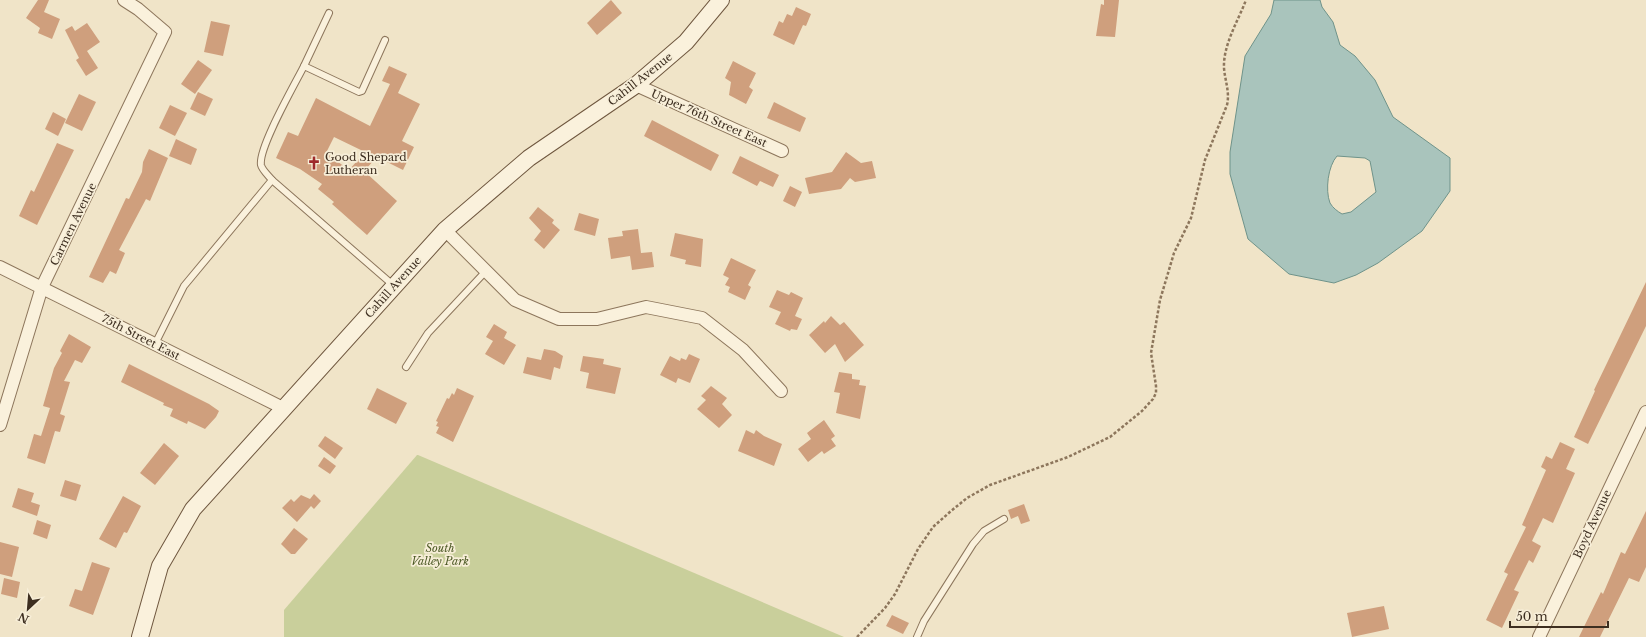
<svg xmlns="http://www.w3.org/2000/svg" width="1646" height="637" viewBox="0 0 1646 637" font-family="'Libre Baskerville',serif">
	<rect width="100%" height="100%" fill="#f0e4c8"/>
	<polygon fill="#c9cf9b" points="417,455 418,455 844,637 284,637 284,610"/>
	<path fill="#a9c4bc" stroke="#6f938a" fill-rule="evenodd" d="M1274,0h46l2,7 11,15 7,23 15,11 20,24 18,37 57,41v33l-28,40 -44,32 -22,12 -22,8 -45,-9 -41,-35 -18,-65v-22l15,-96 26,-42zM1337,156l28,2 5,3 6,31 -25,20 -9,2c-5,-3 -9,-6 -12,-11 -5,-13 -2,-37 7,-47z"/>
	<g fill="#cf9f7d" fill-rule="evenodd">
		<polygon points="38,0 49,0 44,12 60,19 52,39 38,33 40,28 26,18"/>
		<polygon points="611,0 622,13 597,35 587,23"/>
		<polygon points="1104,0 1119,0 1115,37 1096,36 1101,4 1104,5"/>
		<polygon points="796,7 811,14 806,26 803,25 794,45 773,35 779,21 783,23 787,14 792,16"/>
		<polygon points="211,21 230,25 223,56 204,52"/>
		<polygon points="87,23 100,42 87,51 98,68 86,76 76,60 79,58 65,30 72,26 75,31"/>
		<polygon points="198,60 212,70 195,94 181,84"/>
		<polygon points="733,61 756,73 749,87 753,90 746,104 729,95 731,82 725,78"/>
		<path d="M389,66l18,8 -9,19 22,11 -18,37 12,6 -11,23 -26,-13 -13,14 33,30 -30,34 -35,-31 2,-2 -16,-13 4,-5 -22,-15 -24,-11 12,-26 10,4 18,-38 54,28 20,-42 -8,-3zM334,137l31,15 -16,18 -23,-17z"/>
		<polygon points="198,92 213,99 205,116 190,109"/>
		<polygon points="79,94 96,102 82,131 65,123"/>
		<polygon points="774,102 806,118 800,132 767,118"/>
		<polygon points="170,105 187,113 175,136 159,128"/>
		<polygon points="53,112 66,119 58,136 45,129"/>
		<polygon points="652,120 719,155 711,171 644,136"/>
		<polygon points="176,139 197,149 191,165 169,156"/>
		<polygon points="57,143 74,150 37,225 19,216 31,190 34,192"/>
		<polygon points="149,149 168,158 150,201 146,199 119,250 125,253 116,274 110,271 103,283 89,277 126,198 129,199 142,172 143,162"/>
		<polygon points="846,152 861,163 872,161 876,178 855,182 850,178 841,189 809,194 805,178 832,172"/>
		<polygon points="740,156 779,175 773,187 760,181 757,186 732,173"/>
		<polygon points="790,186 802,192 795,207 783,201"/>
		<polygon points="538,207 554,220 552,223 560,230 544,249 534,240 541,231 529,218"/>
		<polygon points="579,213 599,219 595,236 574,230"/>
		<polygon points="638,229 641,253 652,252 654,267 632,270 630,256 611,259 608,238 623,236 622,231"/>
		<polygon points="675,233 703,239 701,267 685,264 686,260 670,256"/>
		<polygon points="731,258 756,270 748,285 751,287 745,300 728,292 730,287 725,285 729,278 723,275"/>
		<polygon points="1646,282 1646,326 1588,444 1574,437 1595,391 1594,390"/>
		<polygon points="777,290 789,295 791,292 803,298 795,316 802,319 797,330 791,329 790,331 775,324 781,312 769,307"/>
		<polygon points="831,316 840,325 844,322 864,345 845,362 835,344 825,353 809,335 824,321 825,323"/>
		<polygon points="494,324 507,332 504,338 516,345 504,365 485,354 493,341 486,337"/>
		<polygon points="69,334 91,347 82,363 75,360 64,381 70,382 60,414 65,416 60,432 55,431 45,464 27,458 34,434 41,436 50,408 43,406 54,368 62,353 60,351"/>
		<polygon points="544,349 555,351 563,356 560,369 554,367 551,380 523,373 527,357 541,360"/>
		<polygon points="689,354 700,359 690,383 678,378 676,383 660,375 670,356 680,361 681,358 686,360"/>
		<polygon points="583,356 604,359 603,364 621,368 615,394 586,388 589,373 580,371"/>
		<polygon points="129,364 209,404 219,411 216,417 205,429 188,421 187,424 170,416 173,409 163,405 164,403 121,382"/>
		<polygon points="839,372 852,374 852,379 860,380 859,385 866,386 860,419 836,413 840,393 834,392"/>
		<polygon points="711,386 727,398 722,404 732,415 719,428 697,409 706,400 701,396"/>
		<polygon points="377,388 407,403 396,424 367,409"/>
		<polygon points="457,388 474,396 453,442 436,433 439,427 436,426 438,422 436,421 447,398 449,399 452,393 454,395"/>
		<polygon points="824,420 835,436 831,439 836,446 824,454 822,451 808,462 798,449 811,439 807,433"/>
		<polygon points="746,430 754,434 756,430 764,436 782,444 774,466 738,451"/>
		<polygon points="325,436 343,448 335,459 318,446"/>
		<polygon points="1560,442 1575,449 1566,469 1575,473 1553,523 1543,518 1532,541 1541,546 1533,563 1529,560 1514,590 1519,592 1502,628 1486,620 1508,574 1504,572 1526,527 1522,525 1546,470 1541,467 1546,456 1552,459"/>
		<polygon points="164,443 179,456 155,485 140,473"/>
		<polygon points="324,457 336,466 330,474 318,466"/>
		<polygon points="65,480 81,485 76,501 60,496"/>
		<polygon points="18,488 34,493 31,502 40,505 37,516 12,507"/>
		<polygon points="314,494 321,501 314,509 311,506 297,522 282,508 291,499 294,502 301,495 310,499"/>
		<polygon points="123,496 141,506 127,533 124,532 116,548 99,539"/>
		<polygon points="1024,504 1030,521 1021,524 1018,516 1011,519 1008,510"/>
		<polygon points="1646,511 1646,567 1639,582 1629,578 1600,637 1579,637 1601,592 1603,594 1621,552 1625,554"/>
		<polygon points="37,520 51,525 47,539 33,534"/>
		<polygon points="294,528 308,539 295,554 291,554 281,544"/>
		<polygon points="0,542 19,547 12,577 0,574"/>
		<polygon points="92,562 110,568 93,615 69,606 75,589 82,591"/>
		<polygon points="4,578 20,582 17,598 1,594"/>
		<polygon points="1384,606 1389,629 1352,637 1347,613"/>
		<polygon points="892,615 909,623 903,634 886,626"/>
	</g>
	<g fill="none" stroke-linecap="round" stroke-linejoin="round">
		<g stroke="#8d765c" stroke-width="8">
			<g id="lane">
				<polyline points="304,66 329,13"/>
				<polyline points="272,180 393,285"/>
				<path d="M155,344l29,-58 88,-106c-3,-4 -10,-10 -11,-15 -3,-17 34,-81 43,-99l55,26 3,-1 23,-51"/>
				<polyline points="406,367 428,333 486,271"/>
				<polyline points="917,637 924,621 973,544 984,531 1004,519"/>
			</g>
		</g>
		<g stroke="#8d765c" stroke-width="14">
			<g id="street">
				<polyline points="636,85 782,151"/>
				<polyline points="445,230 515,300 559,319 597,319 646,307 702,318 743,350 781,391"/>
				<polyline points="0,267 283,408"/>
				<polyline points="0,425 42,287 165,32 138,9 124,0"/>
				<polyline points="1539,637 1646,412"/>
			</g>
		</g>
		<g stroke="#6f573f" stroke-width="18">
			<polyline id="secondary" points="140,637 160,566 193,509 445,230 529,158 636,85 686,42 721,0"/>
		</g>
		<path stroke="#8d765c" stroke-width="2.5" stroke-dasharray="3 2" stroke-linecap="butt" d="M857,637l28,-29 10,-14 23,-45 15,-22 18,-16 16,-13 23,-13 78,-28 42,-20 32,-26 11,-12 3,-6v-7l-5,-33 9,-53 14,-47 17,-35 14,-58 22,-55c3,-13 -2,-24 -3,-37 -1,-23 14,-47 22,-68"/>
		<use href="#lane" stroke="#faf1dc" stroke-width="6"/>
		<use href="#street" stroke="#faf1dc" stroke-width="12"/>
		<use href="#secondary" stroke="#faf1dc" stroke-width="16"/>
	</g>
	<defs>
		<g id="church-bare" transform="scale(1.08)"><path d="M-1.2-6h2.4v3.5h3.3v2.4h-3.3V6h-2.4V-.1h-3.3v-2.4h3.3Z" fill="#9e2a2b" stroke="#f7eed8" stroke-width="2.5" paint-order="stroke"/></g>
	</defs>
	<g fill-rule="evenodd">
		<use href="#church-bare" x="314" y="163"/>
	</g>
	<g text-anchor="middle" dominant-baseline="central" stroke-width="3.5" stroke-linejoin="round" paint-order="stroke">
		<g font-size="11" fill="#3d2e20" stroke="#f7eed8">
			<text transform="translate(640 79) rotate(-38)">Cahill Avenue</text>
			<text transform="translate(709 118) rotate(24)">Upper 76th Street East</text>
			<text transform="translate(73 224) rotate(-64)">Carmen Avenue</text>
			<text transform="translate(393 287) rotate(-48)">Cahill Avenue</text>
			<text transform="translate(141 337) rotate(27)">75th Street East</text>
			<text transform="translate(1592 524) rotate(-65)">Boyd Avenue</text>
		</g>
		<g font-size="11" fill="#3d2e20" stroke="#f7eed8" text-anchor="start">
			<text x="325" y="157">Good Shepard<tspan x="325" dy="13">Lutheran</tspan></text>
		</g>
		<g font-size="11" font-style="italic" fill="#4d5a26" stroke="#f7eed8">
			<text x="440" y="548">South<tspan x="440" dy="13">Valley Park</tspan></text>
		</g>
	</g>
	<g transform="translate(28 609) rotate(206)" stroke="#f7eed8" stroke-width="3" paint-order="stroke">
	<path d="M0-3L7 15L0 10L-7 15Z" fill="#3d2e20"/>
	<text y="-6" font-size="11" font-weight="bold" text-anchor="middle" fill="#3d2e20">N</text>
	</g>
	<path d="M1510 621v6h98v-6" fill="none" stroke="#3d2e20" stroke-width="2"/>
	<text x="1516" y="621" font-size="12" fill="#3d2e20" stroke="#f7eed8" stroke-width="3" paint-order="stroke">50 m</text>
</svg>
